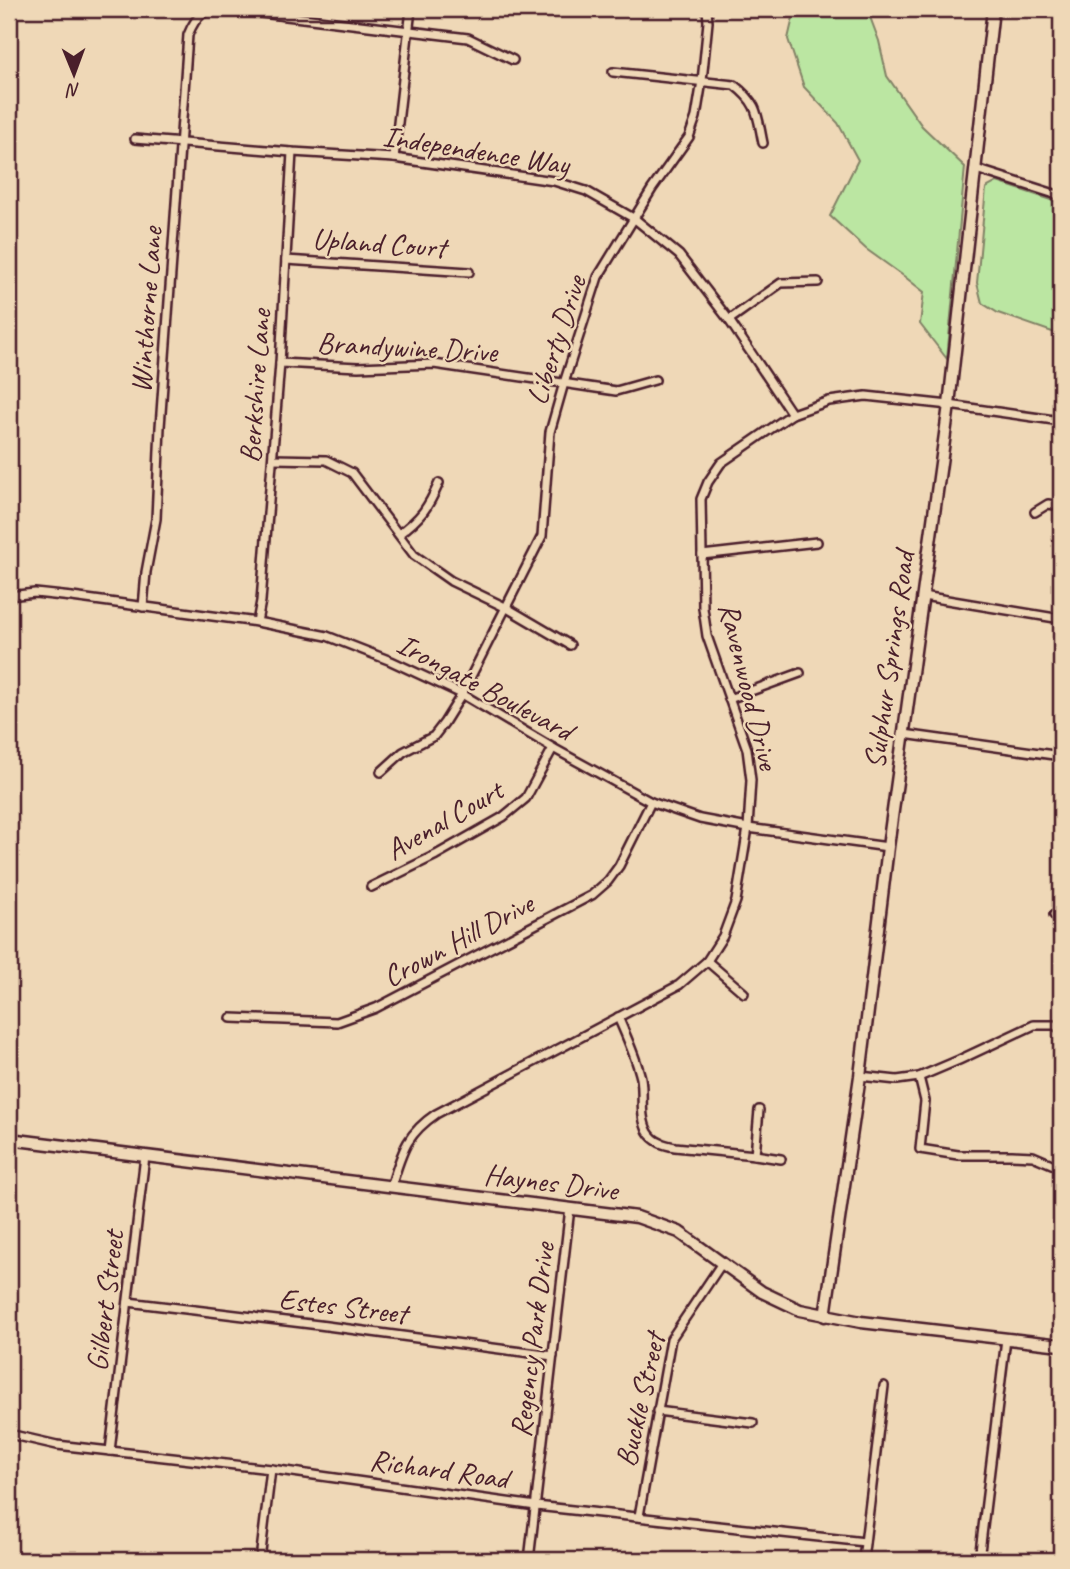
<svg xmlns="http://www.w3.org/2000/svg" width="1070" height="1569" viewBox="0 0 1070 1569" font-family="Caveat,sans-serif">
	<rect width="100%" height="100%" fill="#efd8b7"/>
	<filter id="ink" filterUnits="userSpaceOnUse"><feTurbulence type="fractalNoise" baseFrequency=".0143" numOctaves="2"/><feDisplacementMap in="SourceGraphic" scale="14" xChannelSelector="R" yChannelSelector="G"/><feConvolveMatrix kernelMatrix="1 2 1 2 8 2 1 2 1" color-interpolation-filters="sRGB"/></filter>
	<g filter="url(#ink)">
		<g fill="#bbe6a2" stroke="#828266" stroke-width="2">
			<polygon points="795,9 867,9 879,41 887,76 922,126 965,167 947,359 920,324 924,292 905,277 866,249 830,216 858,160 838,123 804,87 788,39"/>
			<polygon points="997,182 1061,203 1061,335 998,313 982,303 977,283 986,188"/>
		</g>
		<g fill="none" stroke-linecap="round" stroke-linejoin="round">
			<g stroke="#4a1f2b" stroke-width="12">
				<g id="street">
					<path d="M613,72l121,13c25,19 23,30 29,58"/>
					<polyline points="135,139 292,152 394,158 554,181 586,191 635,219 679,255 729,320 792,414"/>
					<polyline points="394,158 411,9"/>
					<polyline points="976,169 1061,196"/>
					<polyline points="286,260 469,272"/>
					<polyline points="729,320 781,283 818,282"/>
					<polyline points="280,363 358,367 434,364 616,391 655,380"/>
					<polyline points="273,459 326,460 352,473 414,555 451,581 507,608 570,645"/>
					<polyline points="1035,512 1048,504 1061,506"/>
					<path d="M399,534c22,-16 29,-26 40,-51"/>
					<polyline points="702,555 817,542"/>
					<polyline points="9,596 35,593 72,597 257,622 327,636 391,661 462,694 553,748 651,802 700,819 748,828 888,847"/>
					<polyline points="923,596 1061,619"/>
					<path d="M143,607l3,-35 10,-53 4,-92 28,-392c9,-22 16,-26 39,-26l241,29 45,22"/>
					<polyline points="257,622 261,601 280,363 292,152"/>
					<polyline points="729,699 800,673"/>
					<polyline points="904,734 1061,756"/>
					<polyline points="381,772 403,752 434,736 444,723 462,694 542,536 550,432 564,383 598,277 652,189 689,137 696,117 702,81 708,22 707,9"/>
					<polyline points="371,887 436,855 503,817 526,798 553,748"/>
					<polyline points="1054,915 1061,914"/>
					<polyline points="707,961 744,993"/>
					<path d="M618,1017c9,21 18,40 23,61 3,17 -2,38 7,54 6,10 16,13 27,15l80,8 26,4"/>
					<polyline points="231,1018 337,1022 376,1008 592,895 608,881 619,866 651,802"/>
					<polyline points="860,1076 897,1080 919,1077 959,1060 1034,1025 1054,1025 1061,1029"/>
					<polyline points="919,1077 925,1101 920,1149 958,1155 1012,1155 1033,1156 1061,1168"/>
					<polyline points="755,1155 759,1110"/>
					<path d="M391,1187c11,-34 14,-52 45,-73l243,-129 28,-24 16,-25 13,-35 12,-73 3,-48 -4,-31 -40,-113 -4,-28 -2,-109 7,-17 13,-19 71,-49 37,-13 37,-5 83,9 112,16"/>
					<polyline points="128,1302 319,1325 553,1356"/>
					<polyline points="657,1411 753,1423"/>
					<polyline points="9,1434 57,1445 271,1469 536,1506 865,1542"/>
					<polyline points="110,1451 145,1156"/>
					<polyline points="639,1516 671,1339 722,1263"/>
					<polyline points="260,1560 271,1469"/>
					<polyline points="529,1560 570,1208"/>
					<polyline points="863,1560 884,1386"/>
					<polyline points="979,1560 1006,1339"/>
				</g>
			</g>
			<g stroke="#4a1f2b" stroke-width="15">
				<g id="secondary">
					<polyline points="9,1139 637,1217 679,1232 762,1292 800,1310 861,1322 1061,1345"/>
					<polyline points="825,1316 860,1076 888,847 949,405 993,9"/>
				</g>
			</g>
			<use href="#street" stroke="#efd8b7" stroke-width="7"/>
			<use href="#secondary" stroke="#efd8b7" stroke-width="10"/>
		</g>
	</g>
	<g text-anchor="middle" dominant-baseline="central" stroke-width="5" stroke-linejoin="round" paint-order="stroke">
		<g font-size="30" fill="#4a1f2b" stroke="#efd8b7">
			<text transform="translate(476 150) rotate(9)">Independence Way</text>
			<text transform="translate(379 243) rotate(4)">Upland Court</text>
			<text transform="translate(146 310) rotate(-86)">Winthorne Lane</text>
			<text transform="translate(556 340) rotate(-72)">Liberty Drive</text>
			<text transform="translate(407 347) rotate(3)">Brandywine Drive</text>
			<text transform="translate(255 386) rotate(-86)">Berkshire Lane</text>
			<text transform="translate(889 660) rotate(-82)">Sulphur Springs Road</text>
			<text transform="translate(749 686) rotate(76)">Ravenwood Drive</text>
			<text transform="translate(485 687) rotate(28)">Irongate Boulevard</text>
			<text transform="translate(444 820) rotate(-30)">Avenal Court</text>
			<text transform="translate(458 940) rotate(-28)">Crown Hill Drive</text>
			<text transform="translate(551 1182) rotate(7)">Haynes Drive</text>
			<text transform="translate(105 1301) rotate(-83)">Gilbert Street</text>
			<text transform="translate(343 1306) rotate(7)">Estes Street</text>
			<text transform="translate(532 1340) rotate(-83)">Regency Park Drive</text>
			<text transform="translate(640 1400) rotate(-77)">Buckle Street</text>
			<text transform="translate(439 1469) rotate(8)">Richard Road</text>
		</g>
	</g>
	<rect width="1070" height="1569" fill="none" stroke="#efd8b7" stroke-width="35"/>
	<rect x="18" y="18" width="1035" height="1534" fill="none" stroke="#4a1f2b" stroke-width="2.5" filter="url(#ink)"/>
	<g transform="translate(74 74) rotate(179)" stroke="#efd8b7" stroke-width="5" paint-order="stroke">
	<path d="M0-5L12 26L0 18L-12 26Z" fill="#4a1f2b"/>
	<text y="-10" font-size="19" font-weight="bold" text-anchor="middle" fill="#4a1f2b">N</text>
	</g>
</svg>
